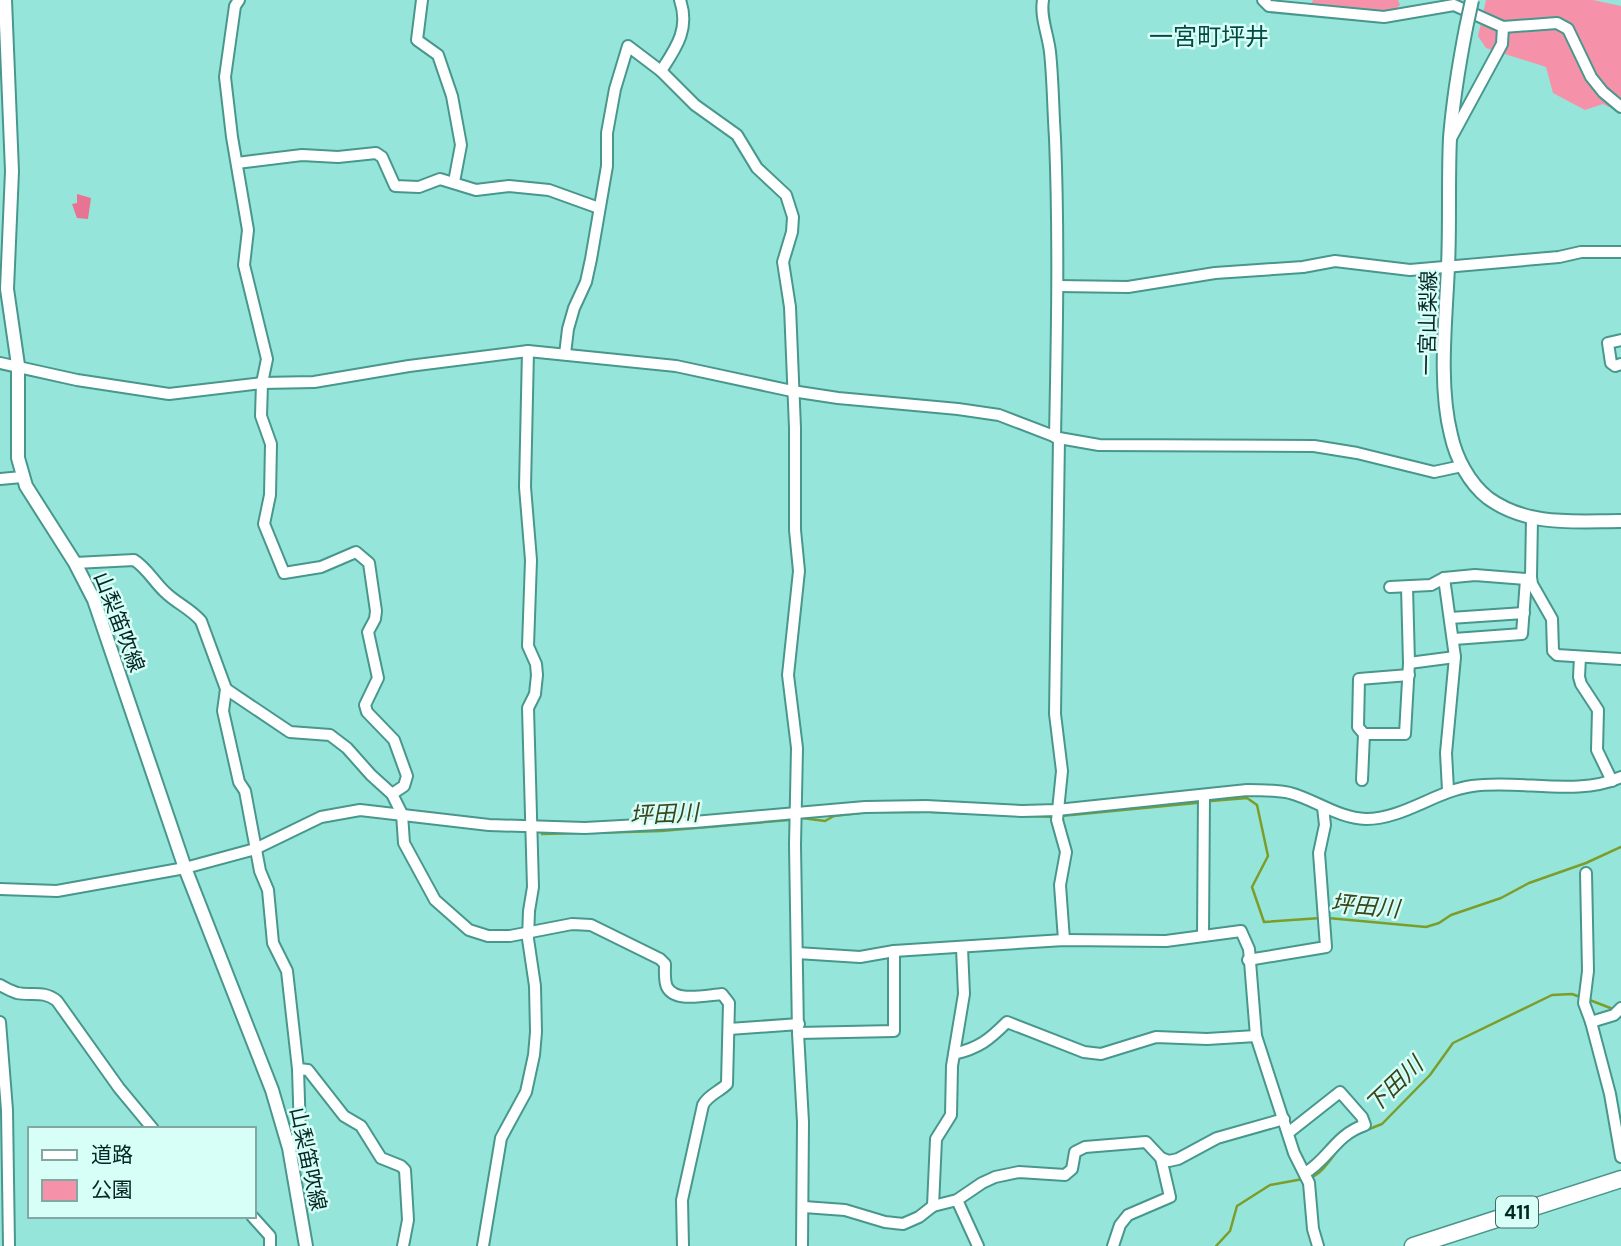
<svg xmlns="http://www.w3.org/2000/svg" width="1621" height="1246" viewBox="0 0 1621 1246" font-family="'DM Sans','Noto Sans JP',sans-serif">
	<rect width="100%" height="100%" fill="#96e5da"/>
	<g fill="#f592aa">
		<polygon points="1313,0 1398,0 1400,5 1393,11 1330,8 1311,5"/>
		<polygon points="1486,0 1593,0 1621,6 1621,113 1603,104 1585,110 1553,93 1546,67 1486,48 1478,36"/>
	</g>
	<polygon fill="#e77493" points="77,194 91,198 88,219 77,218 72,204 77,203"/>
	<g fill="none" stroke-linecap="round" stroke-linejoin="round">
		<g stroke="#7c9d2a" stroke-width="2.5">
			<polyline points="1211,801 1247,798 1257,805 1268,856 1252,887 1264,922 1321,918"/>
			<polyline points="881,812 920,812"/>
			<polyline points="932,812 1055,817"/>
			<polyline points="1061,816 1196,803"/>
			<polyline points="802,818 825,821 834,816 860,813"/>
			<polyline points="591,833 661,831 789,820"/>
			<polyline points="542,834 584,833"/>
			<polyline points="1328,918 1426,927 1439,923 1451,915 1501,898 1529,883 1586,863 1621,847"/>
			<polyline points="1587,999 1613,1009"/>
			<polyline points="1354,1135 1382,1124 1430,1075 1453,1043 1552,995 1572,994 1580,997"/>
			<path d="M1310,1178c13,-5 22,-21 31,-32"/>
			<polyline points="1216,1246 1230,1231 1237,1206 1270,1185 1303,1179"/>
		</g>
		<g stroke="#48978d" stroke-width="14">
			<g id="minor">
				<polyline points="239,0 235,6 225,77 232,137 248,230 244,265 267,359 262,383 261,416 271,444 270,495 264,524 284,573 321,567 356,552 369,563 376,611 375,619 368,632 378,678 365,705 367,712 394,740 407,776 404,786 392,794"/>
				<polyline points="422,0 417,40 438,55 452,96 461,145 454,182"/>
				<path d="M1043,0c-3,17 5,34 7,52 3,28 3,57 5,86 4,99 2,199 0,299"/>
				<polyline points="1263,0 1269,6 1384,17 1454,5 1503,27 1557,23 1568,29 1591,77 1603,92 1621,107"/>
				<path d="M661,71c15,-23 29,-42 19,-71"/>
				<polyline points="1450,140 1502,44 1503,27"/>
				<polyline points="237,163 302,155 338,157 376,153 382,157 395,186 419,187 440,179 476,190 509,186 549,190 599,208"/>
				<polyline points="1058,286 1128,287 1215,273 1303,267 1335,261 1410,270 1559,257 1581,252 1621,252"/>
				<polyline points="1621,340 1608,343 1611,363 1615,366 1621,364"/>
				<polyline points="565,354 568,329 574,308 586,282 591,259 607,166 607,133 615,89 628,46 661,71 695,105 737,135 757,168 786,195 793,217 792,232 783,262 790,307 795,428 795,530 799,571 788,675 797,748 795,845 798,1033 803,1122 802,1246"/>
				<polyline points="0,363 77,380 169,394 262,383 314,382 409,366 528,351 676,366 792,391 838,398 958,409 999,415 1059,438 1099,445 1314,446 1357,453 1434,472 1462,466"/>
				<polyline points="1059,438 1055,714 1062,771 1057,820 1066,852 1060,885 1064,940"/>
				<polyline points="0,479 22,477"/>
				<path d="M75,563l59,-3c13,8 20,22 31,32 11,11 26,17 36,29l25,68 -3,22 16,71 6,9 15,80 8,19 5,53 14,28 11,98 2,64 -11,15"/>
				<polyline points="1531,577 1532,584 1552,619 1553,651 1557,655 1621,659"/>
				<polyline points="1444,578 1455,657 1446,753 1448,790"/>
				<polyline points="1390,587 1431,585 1444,578 1475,575 1526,579"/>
				<polyline points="1450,618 1524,613"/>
				<polyline points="1454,639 1522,634 1526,579 1531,577 1532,518"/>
				<polyline points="1580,657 1579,677 1581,684 1598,710 1597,750 1612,781"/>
				<polyline points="1409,663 1455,657"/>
				<path d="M226,689l64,43 40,3 17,13 24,27 21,19 10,20 2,29 31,57 34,30 19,6h22l62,-12 19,1 69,34 5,5c0,7 -1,17 2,23 8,16 40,8 55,7l7,9 -2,81c-8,8 -19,11 -24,21l-21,95 1,46"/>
				<polyline points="1364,734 1405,734 1409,663 1407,587"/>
				<polyline points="1362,780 1364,734 1358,727 1359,679 1409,675"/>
				<polyline points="1586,873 1588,971 1584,1003 1591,1022"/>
				<path d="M0,889l57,2 128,-23 70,-19 66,-32 39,-7 129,15 96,3 109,-6 171,-15 61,-1 96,5 35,-1 190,-20c15,0 29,0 43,3 26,7 48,25 76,26 37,0 70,-28 106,-33 47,-7 106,11 149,-9"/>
				<polyline points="1203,936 1204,795"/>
				<polyline points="797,953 860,957 894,951 1064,940 1166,941 1241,931 1249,949 1256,1036 1294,1153 1309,1183 1313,1229 1318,1246"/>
				<polyline points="1248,960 1326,947 1319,853 1325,825 1323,807"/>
				<path d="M0,985c5,3 11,6 17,8 14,3 27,-3 40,8l62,87 34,41"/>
				<polyline points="1621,1008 1614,1015 1591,1022 1610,1094 1621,1157"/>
				<polyline points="0,1022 7,1110 9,1246"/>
				<polyline points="729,1029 799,1024"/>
				<polyline points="798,1033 894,1031 894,951"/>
				<path d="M954,1054c25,-6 35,-14 53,-32l77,30 17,2 55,-17 51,2 49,-3"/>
				<polyline points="298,1069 308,1070 344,1116 361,1126 381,1158 401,1166 405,1170 408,1220 403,1246"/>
				<path d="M1288,1133l52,-41 22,25 3,8c-30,10 -36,34 -60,48"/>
				<polyline points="1161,1158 1169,1161 1178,1159 1217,1138 1284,1119"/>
				<polyline points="957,1200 978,1246"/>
				<polyline points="933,1206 936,1139 951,1115 952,1066 964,994 962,948"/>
				<polyline points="804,1207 845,1210 885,1222 903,1224 919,1217 933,1206 957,1200 982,1183 995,1177 1019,1172 1065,1175 1072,1169 1075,1152 1085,1147 1146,1142 1161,1158 1170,1197 1128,1215 1120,1225 1113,1246"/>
				<polyline points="252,1216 270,1236 270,1246"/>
				<polyline points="483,1246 501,1138 526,1092 534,1055 536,1032 535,986 528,939 529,911 533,887 528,708 535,694 537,675 536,664 528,646 531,560 525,487 528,351"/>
			</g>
		</g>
		<g stroke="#48978d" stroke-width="16">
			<g id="major">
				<polyline points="5,0 12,171 7,289 18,365 18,458 26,486 75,563 94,600 185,868 272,1090 289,1148 306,1246"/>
				<path d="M1466,28c-7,36 -13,73 -16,110 -2,42 0,85 -2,128 -2,52 -10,118 3,169 5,23 18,48 37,63 40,29 87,23 133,23"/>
			</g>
		</g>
		<g stroke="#48978d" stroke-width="19">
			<polyline id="highway" points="1413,1246 1621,1179"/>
		</g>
		<use href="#minor" stroke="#fff" stroke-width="10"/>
		<use href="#major" stroke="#fff" stroke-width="12"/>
		<use href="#highway" stroke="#fff" stroke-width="16"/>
		<g stroke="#48978d" stroke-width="16" stroke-linecap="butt">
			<polyline id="major-bridge" points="1466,28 1472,0"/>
		</g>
		<use href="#major-bridge" stroke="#fff" stroke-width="12"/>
	</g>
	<g text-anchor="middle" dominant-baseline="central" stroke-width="5" stroke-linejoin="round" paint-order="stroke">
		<rect fill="#d8fef8" stroke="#446863" stroke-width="2" x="1496" y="1196.5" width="42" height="31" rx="5"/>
		<g font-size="19" font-weight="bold" fill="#042723">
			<text x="1517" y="1212">411</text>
		</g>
		<g font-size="21" fill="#042723" stroke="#d8fef8">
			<text transform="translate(1428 323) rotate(-89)">一宮山梨線</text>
			<text transform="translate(119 622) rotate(69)">山梨笛吹線</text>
			<text transform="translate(308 1159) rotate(78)">山梨笛吹線</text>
		</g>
		<g font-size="23" font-style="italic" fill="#38461a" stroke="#d8fef8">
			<text transform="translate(664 814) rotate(-3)">坪田川</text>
			<text transform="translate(1365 906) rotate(5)">坪田川</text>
			<text transform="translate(1394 1085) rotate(-44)">下田川</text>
		</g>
		<g font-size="24" fill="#044a44" stroke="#d8fef8">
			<text x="1209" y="36">一宮町坪井</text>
		</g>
	</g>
	<rect x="28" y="1127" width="228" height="91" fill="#d8fef8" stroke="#83a8a3" stroke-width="2"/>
	<rect x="42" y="1150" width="35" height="10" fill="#ffffff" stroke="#83a8a3" stroke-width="2"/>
	<text x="91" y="1162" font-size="21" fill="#042723">道路</text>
	<rect x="42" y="1180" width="35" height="21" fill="#f592aa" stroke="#83a8a3" stroke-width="2"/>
	<text x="91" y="1197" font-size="21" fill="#042723">公園</text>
</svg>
